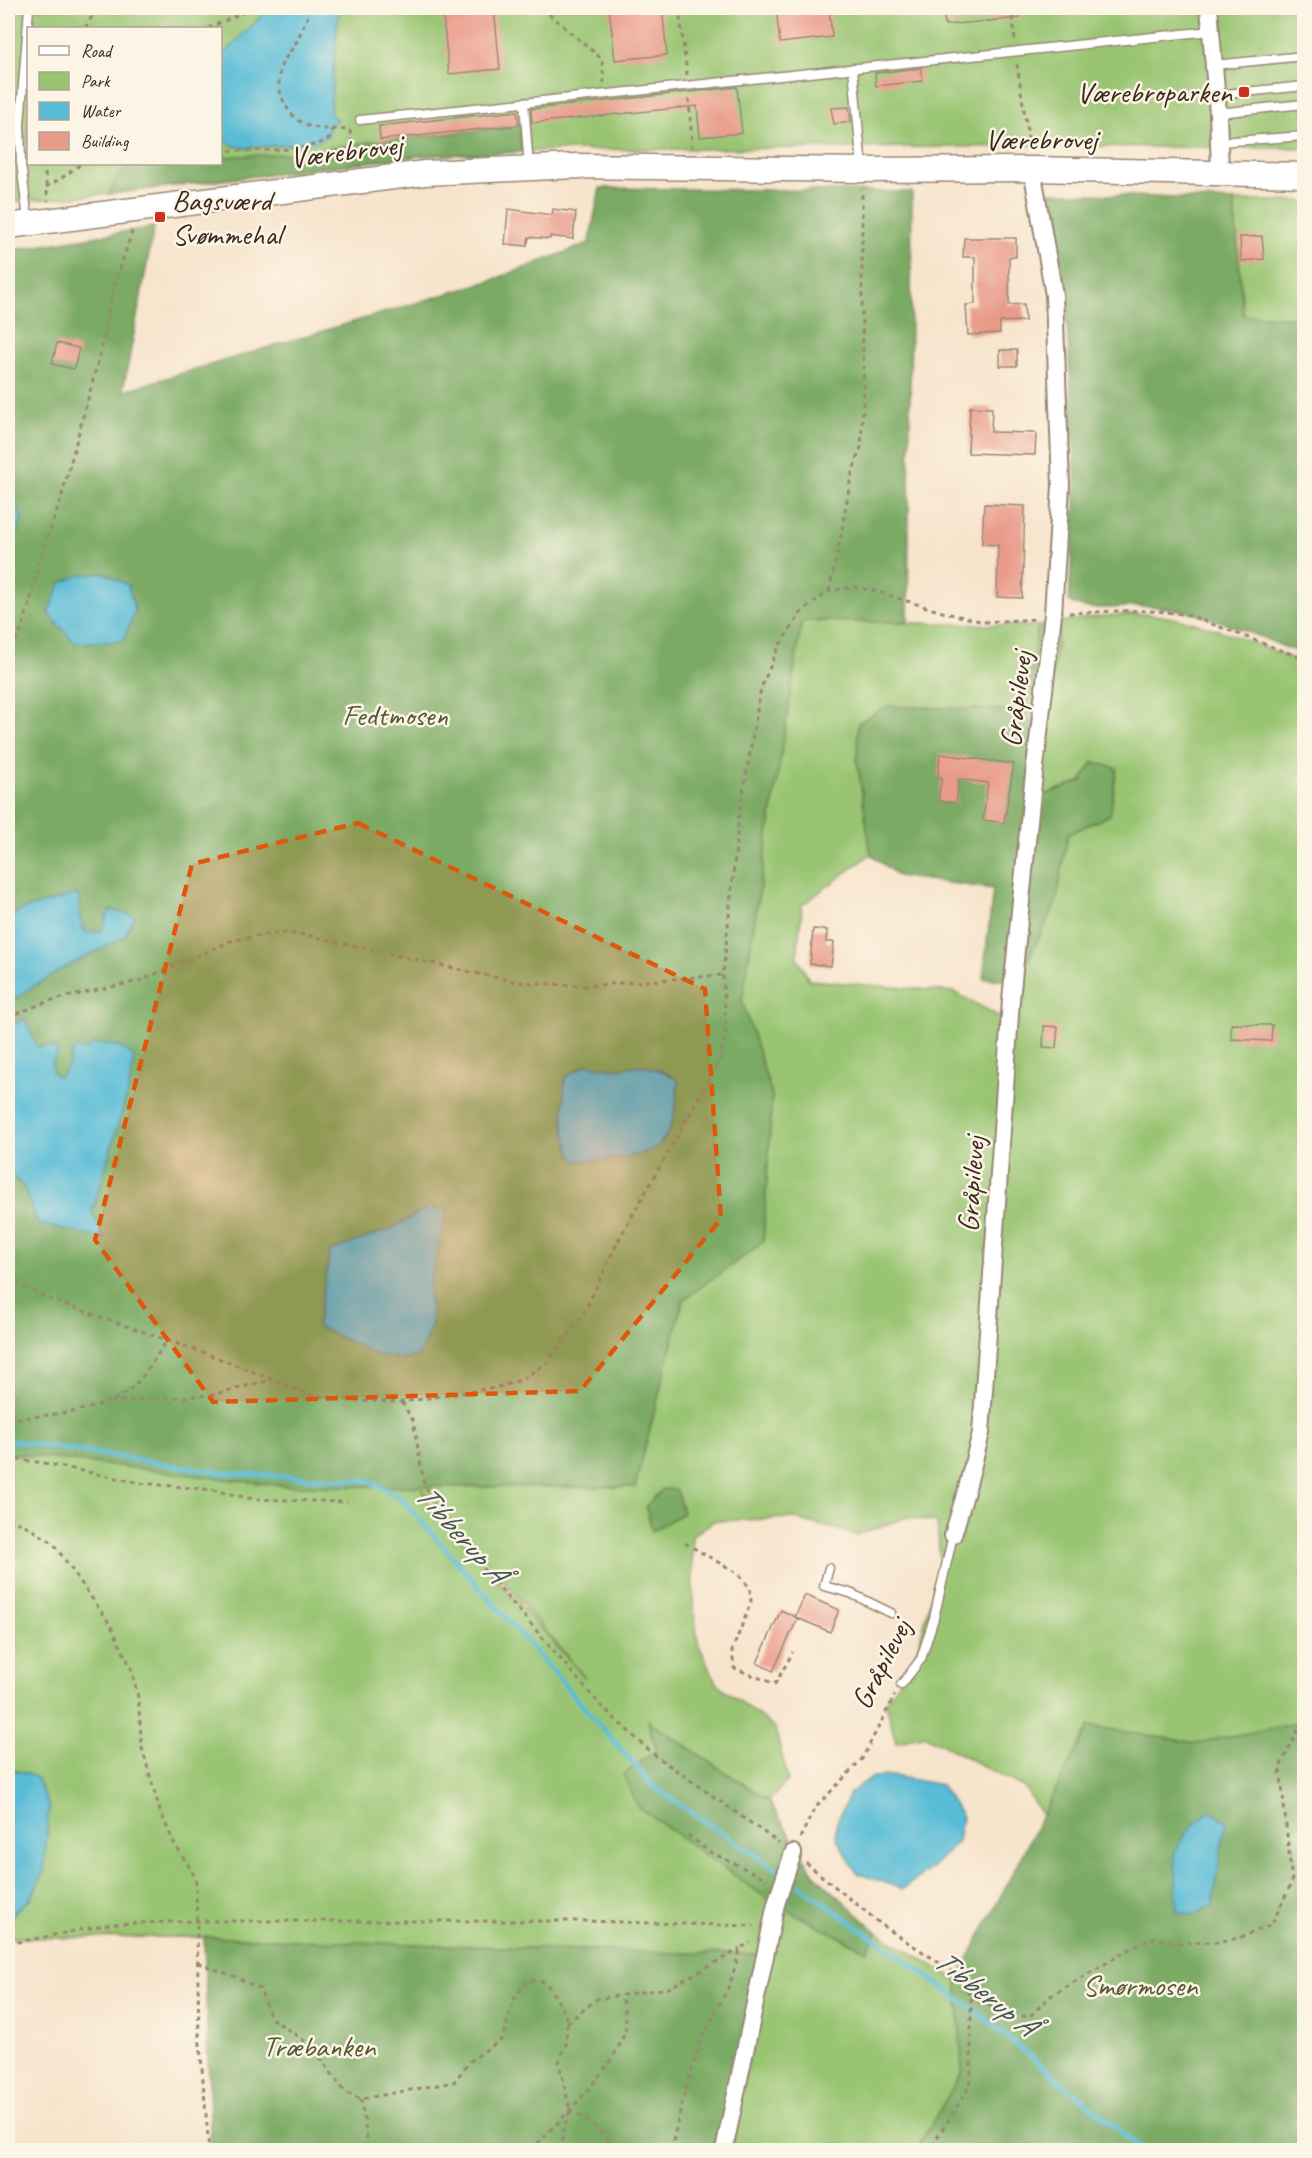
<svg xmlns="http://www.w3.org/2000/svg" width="1312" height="2158" viewBox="0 0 1312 2158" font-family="Caveat,sans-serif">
	<rect width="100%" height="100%" fill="#fcf5e5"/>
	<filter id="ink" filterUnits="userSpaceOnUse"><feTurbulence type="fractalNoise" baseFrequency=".0167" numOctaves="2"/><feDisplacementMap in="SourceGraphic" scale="12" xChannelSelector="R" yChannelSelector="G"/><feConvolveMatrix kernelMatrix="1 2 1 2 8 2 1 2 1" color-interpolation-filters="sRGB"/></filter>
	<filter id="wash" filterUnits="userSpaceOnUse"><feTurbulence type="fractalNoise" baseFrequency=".008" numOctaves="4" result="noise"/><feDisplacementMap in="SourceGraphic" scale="24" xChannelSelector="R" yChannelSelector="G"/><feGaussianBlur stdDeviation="1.35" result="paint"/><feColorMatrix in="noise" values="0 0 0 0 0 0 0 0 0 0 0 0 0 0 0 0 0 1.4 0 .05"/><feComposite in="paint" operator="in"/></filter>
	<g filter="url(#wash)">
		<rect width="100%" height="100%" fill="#f7e4cc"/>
		<g fill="#99c572" stroke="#6a7848" stroke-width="1.5" fill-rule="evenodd">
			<path d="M8,8h1296v140l-245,-2 -500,4 -141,6 -310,38 -100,8zM28,28h192v136h-192z"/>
			<polygon points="1234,201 1304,201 1304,318 1243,316"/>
			<path d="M1145,614c57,5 107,29 159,49v1059l-108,21 -107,-17 -47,90 -17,-28 -101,-53 -28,8 -10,-40 32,-55 22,-86 -3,-40 -30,-5 -50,18 -65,-17 -78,3 -22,15 1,67 5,40 18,40 59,45 13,52 -19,21 -120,-79 7,27 -18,58 134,95 -12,52 -84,-1 -472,-16 -196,1v-485l278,33 349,1 48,-187 80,-58 9,-147 -30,-94 60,-381 236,6 -14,94 -167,40 14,94 -69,51 -5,52 12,23 145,12 59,32 4,-42 39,-80 12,-68 42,-19 7,-46 -24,-7 -11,19 -49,18 27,-177 43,-6zM422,1489l71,79 92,110 -156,-175z"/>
			<polygon points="780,1906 866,1951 877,1932 957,1980 963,2072 920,2143 920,2150 730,2150"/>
		</g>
		<g fill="#7aaa64" stroke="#5a6a41" stroke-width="1.5">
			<polygon points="519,126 522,152 418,156 108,194 119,174 133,164 220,164 221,157 299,153 351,144"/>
			<polygon points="600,188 912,192 908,622 802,621 742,1001 772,1095 763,1242 683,1300 635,1487 286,1486 8,1453 8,251 154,227 123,391 493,280 589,243"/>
			<path d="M1050,192l184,9 9,114 61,3v337c-50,-20 -103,-47 -158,-49 -20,-1 -64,8 -77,-5l7,-116 -10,-184z"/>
			<polygon points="1060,622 1034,799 1082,781 1093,762 1117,768 1110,815 1068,834 1056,902 1017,982 983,978 993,889 898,876 871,854 857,760 858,723 888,706 1005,710 1024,719 1038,626"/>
			<polygon points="663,1489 677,1490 683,1513 652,1531 646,1506"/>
			<polygon points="648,1721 769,1801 814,1874 877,1932 867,1951 772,1902 638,1807 623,1775 656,1750"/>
			<polygon points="1304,1722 1304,2150 920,2150 920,2143 962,2072 957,1980 1089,1726 1196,1743"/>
			<polygon points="204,1937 676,1953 760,1954 721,2150 211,2150"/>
		</g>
		<g fill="#59bcd7" stroke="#4a737a" stroke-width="1.5">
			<polygon points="269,8 342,8 338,17 330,114 336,118 336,121 329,124 329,134 319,142 247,148 233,146 221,136 221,57"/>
			<polygon points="8,482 22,519 8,557"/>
			<polygon points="105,573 128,585 135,611 123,641 75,643 48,613 61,583 80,575"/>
			<path d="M78,894c3,17 -2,23 8,39l15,-2 9,-21 25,6 -11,21 -60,31 -56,35v-80l10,-12z"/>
			<path d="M25,1019l12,28 13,-1 8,5 -6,13 1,9 6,4 9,-10 4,-15 6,-4 9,2 5,-6c17,-1 27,1 42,12l-5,32 -37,124 13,27 -67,-15 -14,-37 -16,-15v-147z"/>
			<path d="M587,1064l27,5 28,-4 25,8 11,8c-1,21 -3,45 -17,62 -15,17 -65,17 -86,18 -15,-27 -12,-54 -10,-84z"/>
			<polygon points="427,1208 447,1210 429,1287 432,1324 419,1355 403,1360 377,1355 317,1326 330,1251 391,1229"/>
			<polygon points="8,1768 36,1777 49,1807 44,1871 31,1898 8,1918"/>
			<polygon points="894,1776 941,1785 962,1817 958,1841 933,1867 903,1889 857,1873 836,1837 836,1824 850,1793 872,1777"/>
			<polygon points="1210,1811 1228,1822 1223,1837 1213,1905 1194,1915 1177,1912 1175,1850 1189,1829"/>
		</g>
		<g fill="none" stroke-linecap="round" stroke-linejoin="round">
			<g stroke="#59bcd7" stroke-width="5">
				<polyline points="8,1440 224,1473 369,1481 399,1496 654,1787 776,1869"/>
				<polyline points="792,1880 973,2009 1143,2150"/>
			</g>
		</g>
		<g id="blocks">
			<g fill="#e99b8a">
				<polygon points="442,8 494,8 500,69 449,74"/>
				<polygon points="609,8 662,8 667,55 615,60"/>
				<polygon points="776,8 829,8 832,37 780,43"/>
				<polygon points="943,8 1019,8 1020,18 945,25"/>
				<polygon points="921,68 922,81 876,86 875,73"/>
				<polygon points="737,87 742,133 700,137 697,106 532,123 531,109"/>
				<polygon points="849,107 851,122 834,124 831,108"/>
				<polygon points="517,111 519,125 380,140 379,126"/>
				<polygon points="508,209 552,215 553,209 576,212 573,239 550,236 550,239 529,237 527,246 505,244"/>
				<polygon points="1262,236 1264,259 1241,261 1240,237"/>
				<polygon points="964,238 1016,238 1016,257 1009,257 1009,305 1024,304 1025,321 1000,322 1000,333 968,335 966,305 975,304 975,257 963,257"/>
				<polygon points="57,343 79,348 74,369 52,364"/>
				<rect x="1000" y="350" width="17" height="16"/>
				<polygon points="970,407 992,408 991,432 1036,433 1035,455 968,453"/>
				<polygon points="984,504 1025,506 1022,598 997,597 998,545 982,544"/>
				<polygon points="940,754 1014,764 1004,823 983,820 988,783 959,779 956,803 938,801 942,777 938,777"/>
				<polygon points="813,929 827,930 826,942 834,942 831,966 810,964"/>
				<polygon points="1231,1024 1272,1025 1271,1041 1231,1039"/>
				<polygon points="1044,1026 1058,1027 1056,1048 1043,1047"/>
				<polygon points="805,1595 839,1610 830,1632 795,1617"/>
				<polygon points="781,1610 798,1618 773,1671 757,1663"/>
			</g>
		</g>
	</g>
	<g filter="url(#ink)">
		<use href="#blocks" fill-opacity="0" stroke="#998775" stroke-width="1.5"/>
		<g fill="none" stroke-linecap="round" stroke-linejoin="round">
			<g stroke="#998775" stroke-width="11">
				<g id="lane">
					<polyline points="1214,65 1304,56"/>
					<polyline points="853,68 862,169"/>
					<polyline points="1216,95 1304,86"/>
					<polyline points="524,102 529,168"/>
					<polyline points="1218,113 1304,104"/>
					<polyline points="360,120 1211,31"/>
					<polyline points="1220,142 1304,136"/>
					<polyline points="28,220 21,163 20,124 29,8"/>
					<polyline points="829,1568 824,1586 850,1593 891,1613"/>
					<polyline points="901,1685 921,1659 934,1618 953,1535"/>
				</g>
			</g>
			<g stroke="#998775" stroke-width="20">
				<g id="street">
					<polyline points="1209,8 1218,113 1220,172"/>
					<polyline points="953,1535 967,1488 981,1433 1011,1000 1032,792 1053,614 1061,486 1054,295 1032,169"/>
					<polyline points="724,2150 776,1904 793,1853"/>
				</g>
			</g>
			<g stroke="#998775" stroke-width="27">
				<polyline id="secondary" points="8,226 425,173 576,166 862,170 1032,169 1304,175"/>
			</g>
			<g stroke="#998775" stroke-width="3" stroke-dasharray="4.5 4.5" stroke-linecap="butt">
				<path d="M102,8c14,10 42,3 58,2l3,-2"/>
				<path d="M313,8c-7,10 -11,21 -16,33 -4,8 -11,15 -15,23 -9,22 3,54 27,62 12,4 28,3 41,4"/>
				<polyline points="542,8 602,59 604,83"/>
				<polyline points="679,8 687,75"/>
				<polyline points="1012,8 1015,40"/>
				<polyline points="85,28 97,8"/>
				<polyline points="208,28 247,11 249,8"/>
				<polyline points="1017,64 1030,150"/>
				<polyline points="689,99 692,147"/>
				<polyline points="350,130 354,162"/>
				<path d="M220,150c27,1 88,3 110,-12l2,-9"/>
				<polyline points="44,164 48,201"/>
				<polyline points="46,187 60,179 81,164"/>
				<polyline points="829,591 840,540 851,477 861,447 864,384 862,322 862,189"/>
				<path d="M1069,613c40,-1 82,-6 122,3l113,43"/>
				<polyline points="8,647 19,636 30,603 38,564 60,502 102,347 113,291 132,231"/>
				<polyline points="8,1017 49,1001 142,980 231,941 267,934 285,933 306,935 516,982 585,986 723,975"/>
				<polyline points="8,1278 52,1300 210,1355 314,1396 356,1401 402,1402 494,1388 521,1380 548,1362 585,1311 618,1241 720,1060 726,1030 723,975 739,816 761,688 779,646 803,610 829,591 854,587 872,590 942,612 984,622 1036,619"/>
				<polyline points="111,1402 212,1395 270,1380"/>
				<polyline points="402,1402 413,1421 424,1483 433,1503 468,1551 601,1706 652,1753 779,1843"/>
				<path d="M8,1419c33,-3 94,-7 120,-28 17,-14 27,-33 39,-51"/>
				<polyline points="8,1458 44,1463 141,1483 213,1490 253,1499 347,1502"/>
				<polyline points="8,1519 25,1525 53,1543 110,1624 131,1668 138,1697 142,1748 160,1811 174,1843 192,1871 196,1882 199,2033 209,2150"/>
				<polyline points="685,1543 737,1573 750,1588 751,1602 732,1651 734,1668 775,1684 793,1652"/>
				<polyline points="688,1835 710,1852 767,1879"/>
				<polyline points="800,1838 815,1808 862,1759 895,1695"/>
				<polyline points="806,1863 882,1925 959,1976 971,1998 971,2077 966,2093 938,2136 933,2150"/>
				<polyline points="8,1944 110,1924 196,1921 585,1921 754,1926"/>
				<polyline points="198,1963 236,1977 260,1989 271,2018 312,2046 345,2092 361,2099 454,2082 470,2061 502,2039 515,1997 528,1980 546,1982 565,2013 567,2023 566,2045 559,2062 570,2110 562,2136 564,2150"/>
				<polyline points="971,1998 1016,2016 1030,2016 1052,1995 1135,1946 1154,1938 1182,1943 1216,1942 1239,1938 1272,1924 1292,1882 1280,1767 1304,1717"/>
				<polyline points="567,2023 597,1999 622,1995"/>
				<polyline points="361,2099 367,2140 366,2150"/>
				<path d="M570,2110c16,9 37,22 42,40"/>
				<path d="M531,2150c26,-26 85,-84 94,-119 3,-10 -2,-26 -3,-36l47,-7 71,-39"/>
				<polyline points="671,2150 683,2098 701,2040 730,1984 740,1949 750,1942"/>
			</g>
			<use href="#lane" stroke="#fff" stroke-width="8"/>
			<use href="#street" stroke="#fff" stroke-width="16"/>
			<use href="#secondary" stroke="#fff" stroke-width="24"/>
		</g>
	</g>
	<path fill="#df570d" fill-opacity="0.2" stroke="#df570d" stroke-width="4.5" stroke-dasharray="12 8" stroke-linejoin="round" d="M358,823l347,166 16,230 -141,172 -367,11 -118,-162 97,-376z"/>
	<g fill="#c8321e" stroke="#fcf5e5" stroke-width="2">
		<rect x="1238" y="86" width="12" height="12" rx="3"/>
		<rect x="154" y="211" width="12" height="12" rx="3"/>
	</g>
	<g text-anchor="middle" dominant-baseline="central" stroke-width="5" stroke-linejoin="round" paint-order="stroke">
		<g font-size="30" fill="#3b2a1e" stroke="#fcf5e5" text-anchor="end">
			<text x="1232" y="92">Værebroparken</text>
			<text x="172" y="200" text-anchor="start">Bagsværd<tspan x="172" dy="34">Svømmehal</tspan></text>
		</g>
		<g font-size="30" fill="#3b2a1e" stroke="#fcf5e5">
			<text x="1041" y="139">Værebrovej</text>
			<text transform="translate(346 151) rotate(-7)">Værebrovej</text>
			<text transform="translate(1016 699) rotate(-83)">Gråpilevej</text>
			<text transform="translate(971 1184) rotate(-86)">Gråpilevej</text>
			<text transform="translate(881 1664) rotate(-63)">Gråpilevej</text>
		</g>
		<g font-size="30" fill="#575837" stroke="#fcf5e5">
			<text x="395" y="715">Fedtmosen</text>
			<text x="1140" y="1985">Smørmosen</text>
			<text x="319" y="2046">Træbanken</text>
		</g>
		<g font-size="32" font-style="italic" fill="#445656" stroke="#fcf5e5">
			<text transform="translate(461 1533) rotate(48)">Tibberup Å</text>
			<text transform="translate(985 1992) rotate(38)">Tibberup Å</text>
		</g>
	</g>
	<rect width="1312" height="2158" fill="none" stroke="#fcf5e5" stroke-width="30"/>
	<rect x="27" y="27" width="195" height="138" fill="#fcf5e5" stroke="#afa495" stroke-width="1.5"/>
	<rect x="39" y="46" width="30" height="9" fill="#ffffff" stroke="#afa495" stroke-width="1.5"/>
	<text x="81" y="57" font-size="18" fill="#3b2a1e">Road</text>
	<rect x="39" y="72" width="30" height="18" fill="#99c572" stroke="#afa495" stroke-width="1.5"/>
	<text x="81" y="87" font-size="18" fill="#3b2a1e">Park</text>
	<rect x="39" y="102" width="30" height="18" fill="#59bcd7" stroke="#afa495" stroke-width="1.5"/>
	<text x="81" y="117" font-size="18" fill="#3b2a1e">Water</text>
	<rect x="39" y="132" width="30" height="18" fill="#e99b8a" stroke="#afa495" stroke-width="1.5"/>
	<text x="81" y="147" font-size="18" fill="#3b2a1e">Building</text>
</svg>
